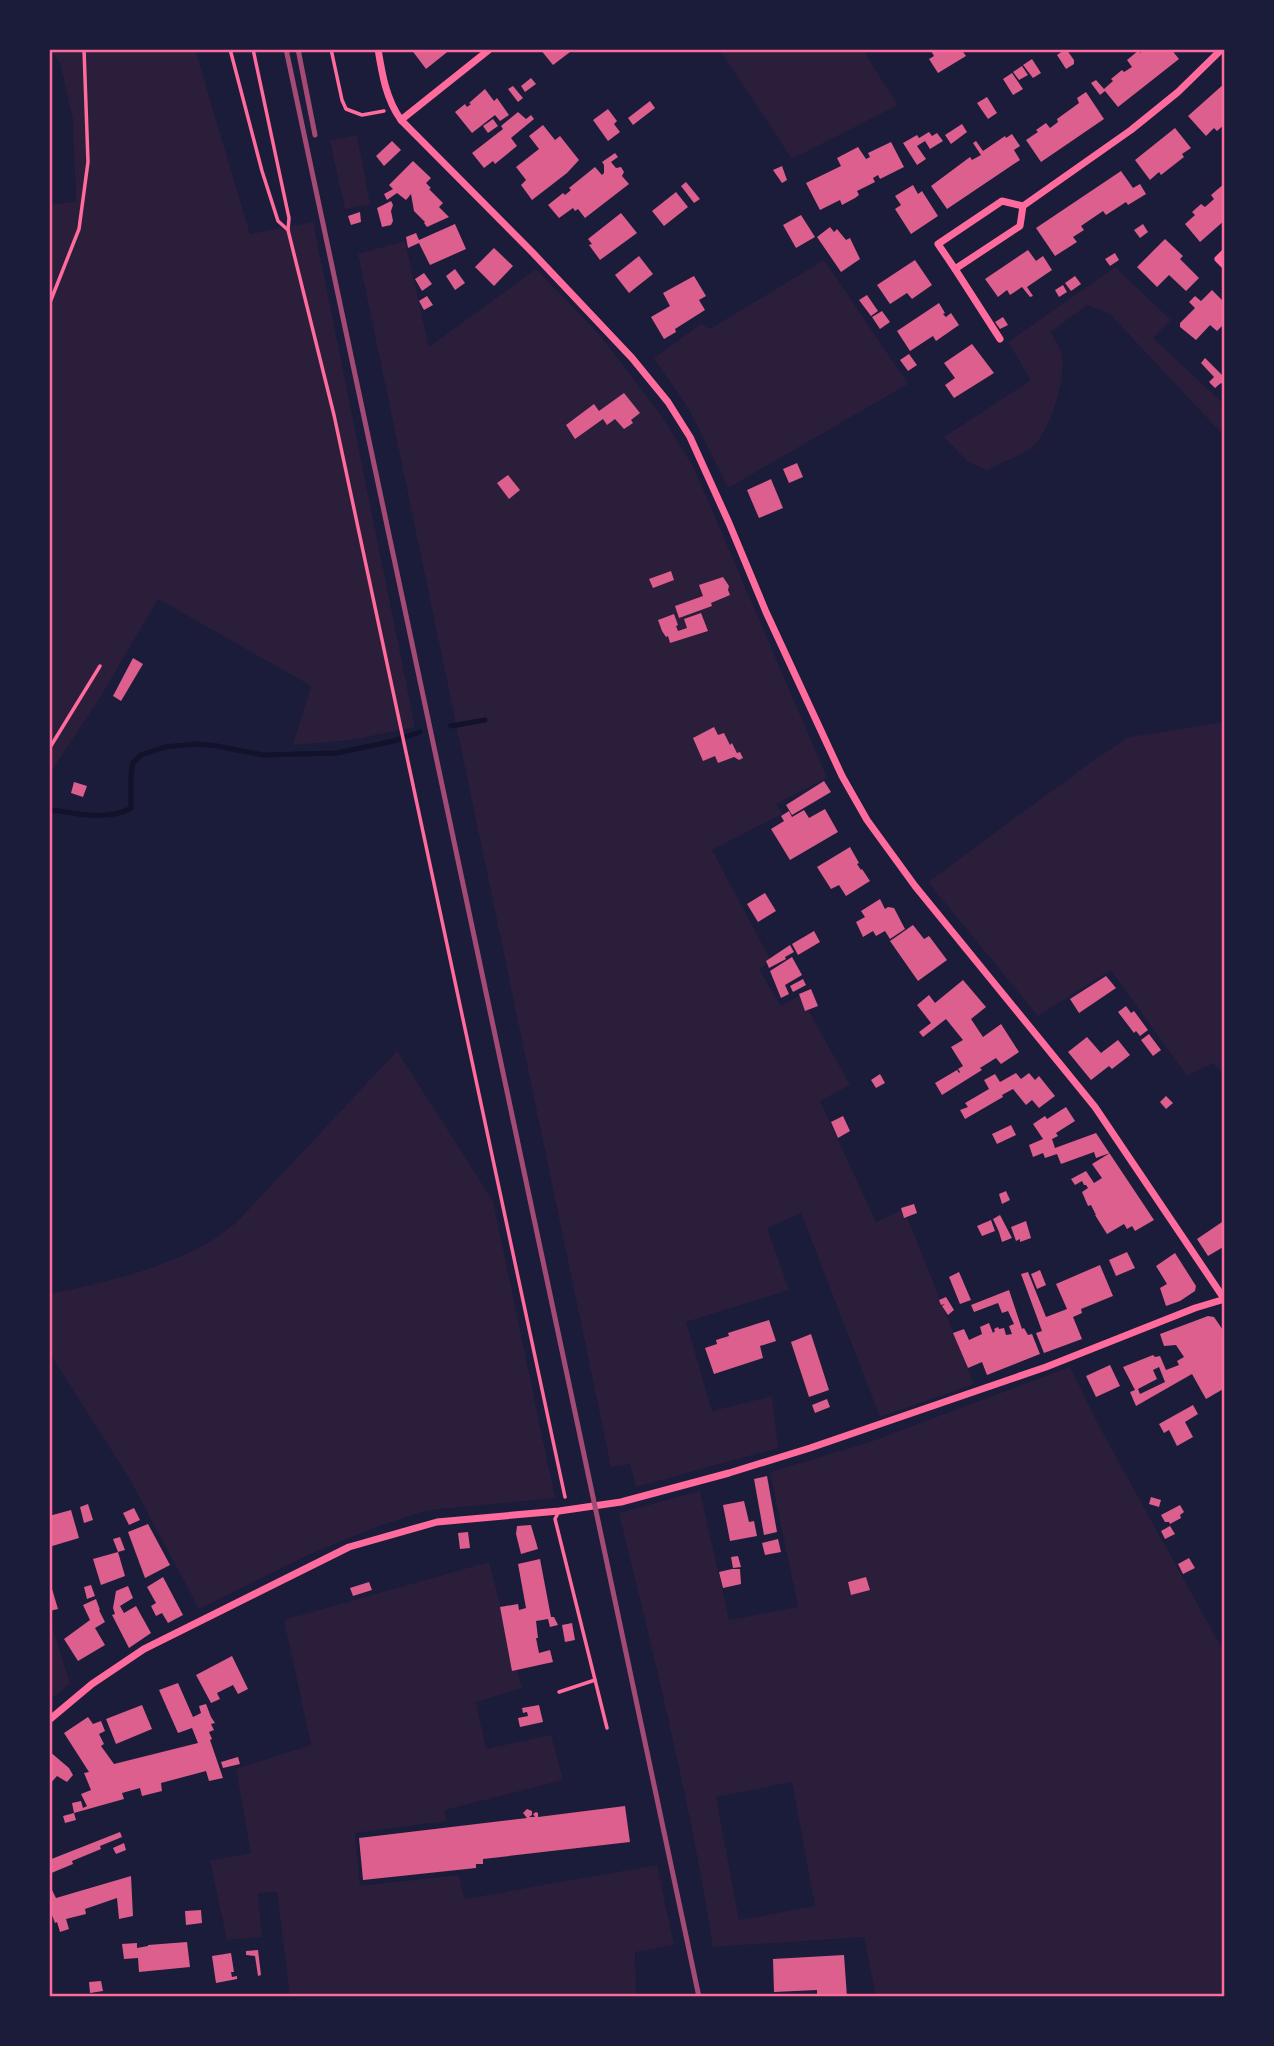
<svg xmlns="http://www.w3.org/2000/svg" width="1274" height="2046" viewBox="0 0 1274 2046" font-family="Helvetica,sans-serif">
	<rect width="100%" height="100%" fill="#1b1b3a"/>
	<g fill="#2a1e3b" fill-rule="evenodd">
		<polygon points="49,49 195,49 250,234 313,222 415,727 351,740 293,745 311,686 158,599 101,696 49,775 49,205 76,202 73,120 60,62"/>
		<polygon points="719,49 862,49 898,105 792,159"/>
		<polygon points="357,135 370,204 345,209 330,141"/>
		<polygon points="405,241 429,347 536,269 599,334 661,415 694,468 827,778 776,804 782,814 712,850 771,961 759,969 781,1006 800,995 850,1085 820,1101 876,1222 904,1209 974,1384 880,1417 801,1213 767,1228 789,1290 686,1322 712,1411 772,1396 778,1448 636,1487 630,1464 611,1467 358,254"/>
		<polygon points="824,260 908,384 728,488 690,411 654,358 701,324 710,329"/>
		<path d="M1115,267l56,53 -18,18 72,67v32l-115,-123 -23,-9 -36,27c3,6 7,13 10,19 7,23 -11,83 -30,97 -13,9 -30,15 -44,22l-19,-8 -24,-25 87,-57 -23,-38z"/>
		<polygon points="1225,722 1225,1075 1213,1063 1187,1076 1111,970 1038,1016 928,882 1094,760 1129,737"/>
		<path d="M397,1051l96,150 62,297 -127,12 -54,18 -66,27 -109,54 -70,-131 -80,-126v-58c53,-11 107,-23 155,-49 11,-6 21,-14 32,-22z"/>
		<path d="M1070,1367l29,59 126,228v343h-349l-12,-60 -151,10c-23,-147 -59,-290 -94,-434l81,-22 29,129 69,-13 -28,-135 100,-30zM792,1782l23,124 -76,14 -23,-123z"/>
		<polygon points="489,1562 522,1688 476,1702 486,1749 551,1735 563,1780 445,1810 446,1821 355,1833 360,1886 459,1875 464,1899 657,1865 674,1945 635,1952 636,1997 290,1997 277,1892 258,1893 262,1937 227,1940 210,1861 251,1853 236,1769 311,1745 284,1620"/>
		<polygon points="49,1617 70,1683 49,1701"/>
	</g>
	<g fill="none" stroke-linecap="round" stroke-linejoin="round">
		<g stroke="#12122b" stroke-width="5">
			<polyline points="451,726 485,720"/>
			<path d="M53,810c24,4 56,11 78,-2v-34l2,-11 8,-8 24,-8 32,-3 20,2 46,9 74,-2 57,-12 26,-9"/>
		</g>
	</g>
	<g fill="#dd5f8e" fill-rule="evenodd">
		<polygon points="411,49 451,49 426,69"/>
		<polygon points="540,49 574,49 553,65"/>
		<polygon points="930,49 961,49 966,56 938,73 929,59 934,56"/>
		<polygon points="1066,49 1074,60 1074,64 1066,69 1057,55"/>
		<polygon points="1145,49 1171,49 1179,59 1118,107 1105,91 1100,95 1091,83 1096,80 1104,89 1113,81 1111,79 1122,70 1124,72 1132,67 1127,60 1139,50 1140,53"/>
		<polygon points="1032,59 1041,73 1033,78 1023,65"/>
		<polygon points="1022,66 1028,75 1019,80 1013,72"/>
		<polygon points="1012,73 1023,89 1013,95 1003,79"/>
		<polygon points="531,78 536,84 525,92 521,86"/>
		<polygon points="1225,83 1225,124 1217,131 1214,128 1206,136 1188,116"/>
		<polygon points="513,86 523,98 518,102 508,89"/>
		<polygon points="485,89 494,101 497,98 509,115 500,121 495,115 472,133 455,112 465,104 467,107 471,104 469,103"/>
		<polygon points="1086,92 1104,119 1041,162 1026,140 1038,132 1036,130 1046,123 1050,128 1058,122 1057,119 1079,103 1077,98"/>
		<polygon points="987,97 997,113 988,119 977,103"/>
		<polygon points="650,101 655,108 633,125 628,118"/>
		<polygon points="608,109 617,121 614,124 620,132 608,141 593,120"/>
		<polygon points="518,112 526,119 531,115 534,119 511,138 517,146 495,164 493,161 484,168 472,153 503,129 501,126"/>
		<polygon points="493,119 498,126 488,133 483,126"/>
		<polygon points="962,124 967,132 951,144 945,135"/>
		<polygon points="543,125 555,140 560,136 579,160 567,173 532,200 521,185 526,180 516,167 539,149 529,136"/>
		<polygon points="1175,128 1191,148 1182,154 1184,157 1161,175 1159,172 1150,180 1135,160"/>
		<polygon points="929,132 932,136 937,133 943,141 930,149 925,141 917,146 926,159 917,165 903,143 917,135 919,138"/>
		<polygon points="1012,134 1020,146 1014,150 1020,160 947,209 931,186 970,157 972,160 981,155 973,143 976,141 983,151 1005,136 1006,138"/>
		<polygon points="392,141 401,150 384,166 376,156"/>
		<polygon points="891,142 904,167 880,179 878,175 873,178 875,182 857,191 859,195 855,198 842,205 840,200 820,210 806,183 841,166 837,158 858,147 866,159 870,157 868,153"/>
		<polygon points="615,153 618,157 611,162 616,168 621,167 624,172 622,176 629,184 585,218 578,209 575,211 573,208 559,218 548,205 563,193 565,195 571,190 569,188 595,167 602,175 604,173 604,165 602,162"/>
		<polygon points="413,161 431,178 426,183 431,188 429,189 443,203 439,207 449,217 427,227 424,223 425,222 414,211 411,194 406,200 397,193 387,200 384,194 393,189 389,185"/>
		<polygon points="782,166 787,180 782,183 773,170"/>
		<polygon points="1121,171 1133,188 1140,184 1146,194 1128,205 1126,202 1106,215 1103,211 1081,226 1084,230 1073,237 1077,242 1055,256 1036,228"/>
		<polygon points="686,182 700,199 694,203 681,186"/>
		<polygon points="1225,183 1225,220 1200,242 1185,224 1195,215 1192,212 1201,204 1205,207 1214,199 1211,195"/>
		<polygon points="913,185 918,194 922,191 938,216 911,234 895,209 901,205 895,196"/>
		<polygon points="676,192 688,207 664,226 652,211"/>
		<polygon points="391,201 393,205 391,211 393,221 391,225 382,227 377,208"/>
		<polygon points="360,212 361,222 351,225 348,216"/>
		<polygon points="621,213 637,233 600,260 589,245 592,244 588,239"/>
		<polygon points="801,215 815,237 796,248 783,225"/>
		<polygon points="455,224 466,249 430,265 419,243 408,248 406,237 416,233 419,240"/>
		<polygon points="1143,224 1148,232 1140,238 1134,230"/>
		<polygon points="830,227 834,232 837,229 846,240 850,238 860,259 841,272 817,237"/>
		<polygon points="1165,239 1183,256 1180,259 1199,278 1186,291 1169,275 1157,287 1137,267"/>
		<polygon points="494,248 513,266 494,286 475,267"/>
		<polygon points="1028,250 1036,261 1043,256 1052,270 1027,287 1033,296 1030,297 1022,287 1010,295 1007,290 998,297 985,279"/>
		<polygon points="1115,253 1119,260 1110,266 1105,259"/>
		<polygon points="639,256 653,274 629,293 615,275"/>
		<polygon points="915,260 932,285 912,299 907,293 890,304 877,285"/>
		<polygon points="455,269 465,283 455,290 446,276"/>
		<polygon points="424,273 432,284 422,291 415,279"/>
		<polygon points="694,276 706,296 699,300 705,310 675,329 676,332 664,339 651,317 670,306 663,293"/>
		<polygon points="1075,276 1081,284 1071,291 1065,283"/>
		<polygon points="1063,285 1067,292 1059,297 1055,290"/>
		<polygon points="1212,290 1225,303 1225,323 1217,331 1210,325 1196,340 1180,327 1180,323 1195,308 1189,302 1195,296 1201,301"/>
		<polygon points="867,295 878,311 871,316 859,300"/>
		<polygon points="427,296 433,305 424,310 419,301"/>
		<polygon points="939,303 945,313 943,314 946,317 951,313 959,325 936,341 933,336 910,351 897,331"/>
		<polygon points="882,311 890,322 880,329 872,317"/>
		<polygon points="1003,317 1008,325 1000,329 995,322"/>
		<polygon points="972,344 994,373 954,398 945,385 955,378 944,363"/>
		<polygon points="909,354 917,365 908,371 900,360"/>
		<polygon points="1205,358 1225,378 1225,386 1221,383 1215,388 1209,382 1214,377 1201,363"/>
		<polygon points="624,393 640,413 631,420 633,423 624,429 615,419 607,425 603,419 575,439 566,425 594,404 599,411"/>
		<polygon points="797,463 803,477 789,483 783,469"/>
		<polygon points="508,475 520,490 509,499 497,483"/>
		<polygon points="771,479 783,508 759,518 747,490"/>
		<polygon points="671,571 674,580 653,588 649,579"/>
		<polygon points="723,577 729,586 728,590 730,595 711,603 712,606 679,618 675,606 703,596 699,585"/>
		<polygon points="701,613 708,631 670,643 668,636 666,637 662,631 658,620 674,614 678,625 676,626 678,631 687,628 684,619"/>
		<polygon points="133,658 143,664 121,701 113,696"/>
		<polygon points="714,727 718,735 724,733 730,745 732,743 737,753 740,752 743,758 739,760 734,757 718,763 715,756 703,761 693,738"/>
		<polygon points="824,781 831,792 792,815 786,805"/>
		<polygon points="74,782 87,786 83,797 71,793"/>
		<polygon points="825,809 838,832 790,860 771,829 784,821 781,816 789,811 792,817 804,810 809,818"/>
		<polygon points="850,847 859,863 857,864 861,870 862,869 870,881 846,896 839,885 831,889 817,867"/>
		<polygon points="765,893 776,911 758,922 747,904"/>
		<polygon points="880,899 885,909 888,907 894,908 905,929 890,939 885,931 876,936 873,931 863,937 856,922 865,917 861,911"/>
		<polygon points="913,925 924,939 929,936 947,960 918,981 890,941"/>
		<polygon points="814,931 820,942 798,955 792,944"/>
		<polygon points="790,945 794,952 785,957 786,959 769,968 766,961"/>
		<polygon points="792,957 802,975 785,985 789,994 781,998 770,971"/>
		<polygon points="1106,976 1116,988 1079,1013 1070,999"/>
		<polygon points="803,979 806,985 793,992 790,986"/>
		<polygon points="963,980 986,1007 971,1019 983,1037 1001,1024 1019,1052 1001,1064 996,1058 980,1068 982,1070 942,1095 935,1083 957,1070 959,1073 960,1072 958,1069 963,1066 951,1047 963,1040 946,1019 923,1037 919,1032 931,1023 917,1005 929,995 935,1003"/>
		<polygon points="811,989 818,1006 805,1011 799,994"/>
		<polygon points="1126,1006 1131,1013 1134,1011 1148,1030 1140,1036 1136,1031 1134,1033 1118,1012"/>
		<polygon points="1149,1034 1161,1050 1153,1056 1141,1040"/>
		<polygon points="1087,1037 1101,1053 1118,1040 1130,1055 1112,1069 1109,1066 1091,1080 1068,1052"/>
		<polygon points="1016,1073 1021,1079 1029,1073 1035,1080 1039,1076 1055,1096 1039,1108 1032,1100 1026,1105 1013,1089 1002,1095 1003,1097 965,1119 960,1110 968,1107 965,1103 989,1089 984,1080 995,1074 1000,1082"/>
		<polygon points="880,1074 885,1083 876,1088 871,1080"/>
		<polygon points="1166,1096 1173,1103 1166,1109 1160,1102"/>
		<polygon points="1066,1107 1075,1121 1056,1133 1058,1136 1052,1139 1055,1148 1096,1133 1154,1220 1135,1231 1132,1226 1127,1229 1124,1224 1107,1234 1095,1215 1096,1215 1091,1205 1088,1206 1082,1192 1088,1188 1086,1185 1084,1185 1082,1181 1075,1185 1071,1179 1086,1171 1094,1183 1102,1178 1092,1164 1110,1153 1096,1158 1094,1152 1061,1164 1057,1154 1045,1158 1043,1153 1033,1157 1029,1145 1043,1139 1033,1124 1045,1116 1047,1119"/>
		<polygon points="843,1116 850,1131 838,1138 831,1122"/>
		<polygon points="1011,1125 1016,1135 997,1144 992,1134"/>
		<polygon points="1006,1191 1010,1200 1002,1204 999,1194"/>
		<polygon points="914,1204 917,1213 904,1218 901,1208"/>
		<polygon points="1000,1215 1012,1238 1002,1242 999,1232 993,1219"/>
		<polygon points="991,1220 995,1231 982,1236 977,1226"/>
		<polygon points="1225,1220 1225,1246 1208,1256 1197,1239"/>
		<polygon points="1026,1221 1031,1238 1020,1242 1020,1239 1016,1241 1011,1227"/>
		<polygon points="1127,1252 1135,1268 1116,1276 1109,1260"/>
		<polygon points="1175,1253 1196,1286 1195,1291 1180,1301 1166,1306 1160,1288 1167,1284 1156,1266"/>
		<polygon points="1100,1265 1113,1296 1081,1309 1082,1313 1073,1317 1082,1339 1044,1353 1036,1333 1042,1331 1021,1274 1028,1272 1046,1317 1067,1309 1056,1284"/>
		<polygon points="1040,1270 1046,1285 1037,1289 1031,1274"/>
		<polygon points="959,1272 971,1300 960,1304 949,1277"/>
		<polygon points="1009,1290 1022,1329 1024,1328 1028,1335 1032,1334 1040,1354 987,1375 982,1362 968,1368 953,1333 964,1329 969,1340 982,1334 980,1327 989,1323 993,1333 995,1331 994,1329 998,1327 999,1329 1004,1328 1006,1335 1012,1334 1009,1326 1014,1324 1008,1311 1002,1313 998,1303 974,1312 971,1305"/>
		<polygon points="946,1297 954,1310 948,1315 942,1306 945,1304 941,1305 939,1300"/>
		<path d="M1208,1316l6,1 11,16v55l-19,11 -14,-25 -56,32 -6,-14 5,-2 -12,-23 30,-12 2,2 5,-1 6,14 13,-5 -2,-4 7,-4 -8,-12 -12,1 -4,-12zM1159,1367l6,15 -25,12 -2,-5 19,-10 -4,-9z"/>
		<polygon points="769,1320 776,1341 760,1346 763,1358 714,1374 705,1348 717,1344 716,1340 729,1336 728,1333"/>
		<polygon points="811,1334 829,1390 809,1397 791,1342"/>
		<polygon points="1110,1365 1120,1386 1096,1397 1086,1376"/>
		<polygon points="827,1399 830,1407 815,1413 812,1405"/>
		<polygon points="1193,1405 1198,1414 1185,1422 1193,1437 1177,1446 1169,1430 1164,1433 1159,1424"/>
		<polygon points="767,1476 777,1532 764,1535 754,1479"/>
		<polygon points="1151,1497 1161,1500 1159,1507 1149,1504"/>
		<polygon points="744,1501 749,1522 754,1521 757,1536 730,1541 723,1505"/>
		<polygon points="88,1504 93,1520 84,1523 80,1507"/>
		<polygon points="1180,1505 1184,1512 1180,1515 1181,1518 1170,1524 1169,1522 1165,1522 1161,1515"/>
		<polygon points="134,1508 140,1520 129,1525 123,1513"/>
		<polygon points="71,1510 79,1538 49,1547 49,1516"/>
		<polygon points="148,1524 170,1565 145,1578 128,1532"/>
		<polygon points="531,1525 538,1549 521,1554 516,1534 517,1526"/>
		<polygon points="1170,1526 1175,1534 1165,1539 1161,1531"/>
		<polygon points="468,1532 470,1548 460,1549 458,1533"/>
		<polygon points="120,1537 125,1550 118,1552 113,1539"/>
		<polygon points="778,1539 781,1552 765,1555 762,1543"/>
		<polygon points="118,1552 125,1576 101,1585 93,1559"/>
		<polygon points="738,1556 741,1567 733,1568 731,1557"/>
		<polygon points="1189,1558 1195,1568 1183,1574 1178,1564"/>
		<polygon points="540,1559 551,1617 554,1617 558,1625 550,1627 548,1619 536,1621 538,1638 536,1638 539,1653 550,1650 553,1662 512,1671 500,1607 518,1604 519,1610 526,1608 518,1564"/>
		<polygon points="732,1569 740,1569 741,1584 723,1588 719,1572"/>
		<polygon points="163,1577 183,1615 168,1623 162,1613 156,1616 151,1606 156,1603 147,1587"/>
		<polygon points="866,1577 870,1590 851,1595 848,1582"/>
		<polygon points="369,1582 372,1590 353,1596 350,1588"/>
		<polygon points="91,1585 95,1596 87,1599 84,1587"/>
		<polygon points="128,1586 133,1598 120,1606 124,1613 136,1606 151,1633 129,1648 112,1615 115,1614 113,1608 116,1591"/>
		<polygon points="52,1589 58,1609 49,1611 49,1590"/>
		<polygon points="96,1599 100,1610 99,1610 105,1622 95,1628 105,1645 78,1661 64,1639 90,1620 83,1605"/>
		<polygon points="572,1623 575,1640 565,1642 562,1625"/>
		<polygon points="232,1656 248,1689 238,1694 233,1685 217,1693 220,1699 211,1703 196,1675"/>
		<polygon points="178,1683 193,1717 201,1713 199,1706 206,1704 211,1717 215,1723 211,1724 214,1730 209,1732 212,1739 210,1740 223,1778 209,1781 206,1771 161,1783 162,1791 142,1796 140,1788 122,1793 124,1799 74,1813 72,1803 81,1801 83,1808 87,1806 81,1794 91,1790 84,1773 89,1772 64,1733 88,1717 93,1724 101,1721 105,1731 99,1734 104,1744 101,1746 114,1764 198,1743 192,1728 178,1733 159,1690"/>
		<polygon points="142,1705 152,1729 116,1744 106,1719"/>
		<polygon points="539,1705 543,1722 520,1727 518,1718 528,1716 527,1712 523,1713 522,1708"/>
		<polygon points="49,1751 69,1768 73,1775 67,1782 57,1776 49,1785"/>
		<polygon points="238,1757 240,1764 223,1768 221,1762"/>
		<polygon points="625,1806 630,1842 483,1859 483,1864 476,1864 476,1868 363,1880 359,1838 527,1818 523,1813 527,1809 532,1811 532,1815 529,1817 535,1817 533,1814 536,1812 538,1813 538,1817"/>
		<polygon points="74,1813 76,1820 65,1823 63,1816"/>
		<polygon points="120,1832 122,1837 100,1846 101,1849 72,1861 73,1864 49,1874 49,1860"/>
		<polygon points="124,1843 126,1850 116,1854 113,1848"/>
		<polygon points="131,1876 133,1916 119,1919 117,1898 85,1909 86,1914 66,1919 69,1929 60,1932 57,1922 55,1923 52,1915 49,1916 49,1884 56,1898"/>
		<polygon points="201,1910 202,1923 186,1925 185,1911"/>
		<polygon points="187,1942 190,1967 139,1972 138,1958 124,1959 122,1944 137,1943 137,1948 148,1946 148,1945"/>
		<polygon points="258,1950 261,1975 258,1976 255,1956 246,1955 246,1951"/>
		<polygon points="231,1953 234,1972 231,1972 232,1977 237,1976 237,1979 216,1983 212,1956"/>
		<polygon points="844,1955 847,1997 817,1997 817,1990 774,1992 773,1959"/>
		<polygon points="101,1981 103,1991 90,1993 89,1982"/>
	</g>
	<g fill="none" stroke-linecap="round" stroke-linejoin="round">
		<g stroke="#ff6b9d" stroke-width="3.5">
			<polyline points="230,49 262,171 278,221 288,230"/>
			<polyline points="253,49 289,218 288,230 334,415 565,1497"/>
			<polyline points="331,49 342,100 346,109 362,115 384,111"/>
			<polyline points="49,305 79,229 88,162 84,49"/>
		</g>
		<g stroke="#ff6b9d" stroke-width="3.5">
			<polyline points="49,749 100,666"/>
			<polyline points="558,1513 555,1519 607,1728"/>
			<polyline points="559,1692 595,1680"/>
		</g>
		<g stroke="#ff6b9d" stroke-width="7">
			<path d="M378,49c4,25 8,50 23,71l132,133 99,105 36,44 22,35 39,86 37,89 76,164 25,44 48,66 180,221 130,193"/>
			<polyline points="401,120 490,49"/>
			<polyline points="1023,206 1002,201 938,244 955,269 1020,226 1023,206 1131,130 1178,92 1222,49"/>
			<polyline points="1225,252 1218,259 1225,266"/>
			<polyline points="955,269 1000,339"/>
			<polyline points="49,1720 92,1684 144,1649 349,1547 437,1522 559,1511 621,1502 729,1473 810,1448 1046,1367 1195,1308 1225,1299"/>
		</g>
		<g stroke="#a44b75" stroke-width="5">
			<polyline points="286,49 699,1997"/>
			<polyline points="298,49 315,135"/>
		</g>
	</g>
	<rect width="1274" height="2046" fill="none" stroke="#1b1b3a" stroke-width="102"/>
	<rect x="51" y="51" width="1172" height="1944" fill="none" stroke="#ff6b9d" stroke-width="2.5"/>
</svg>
